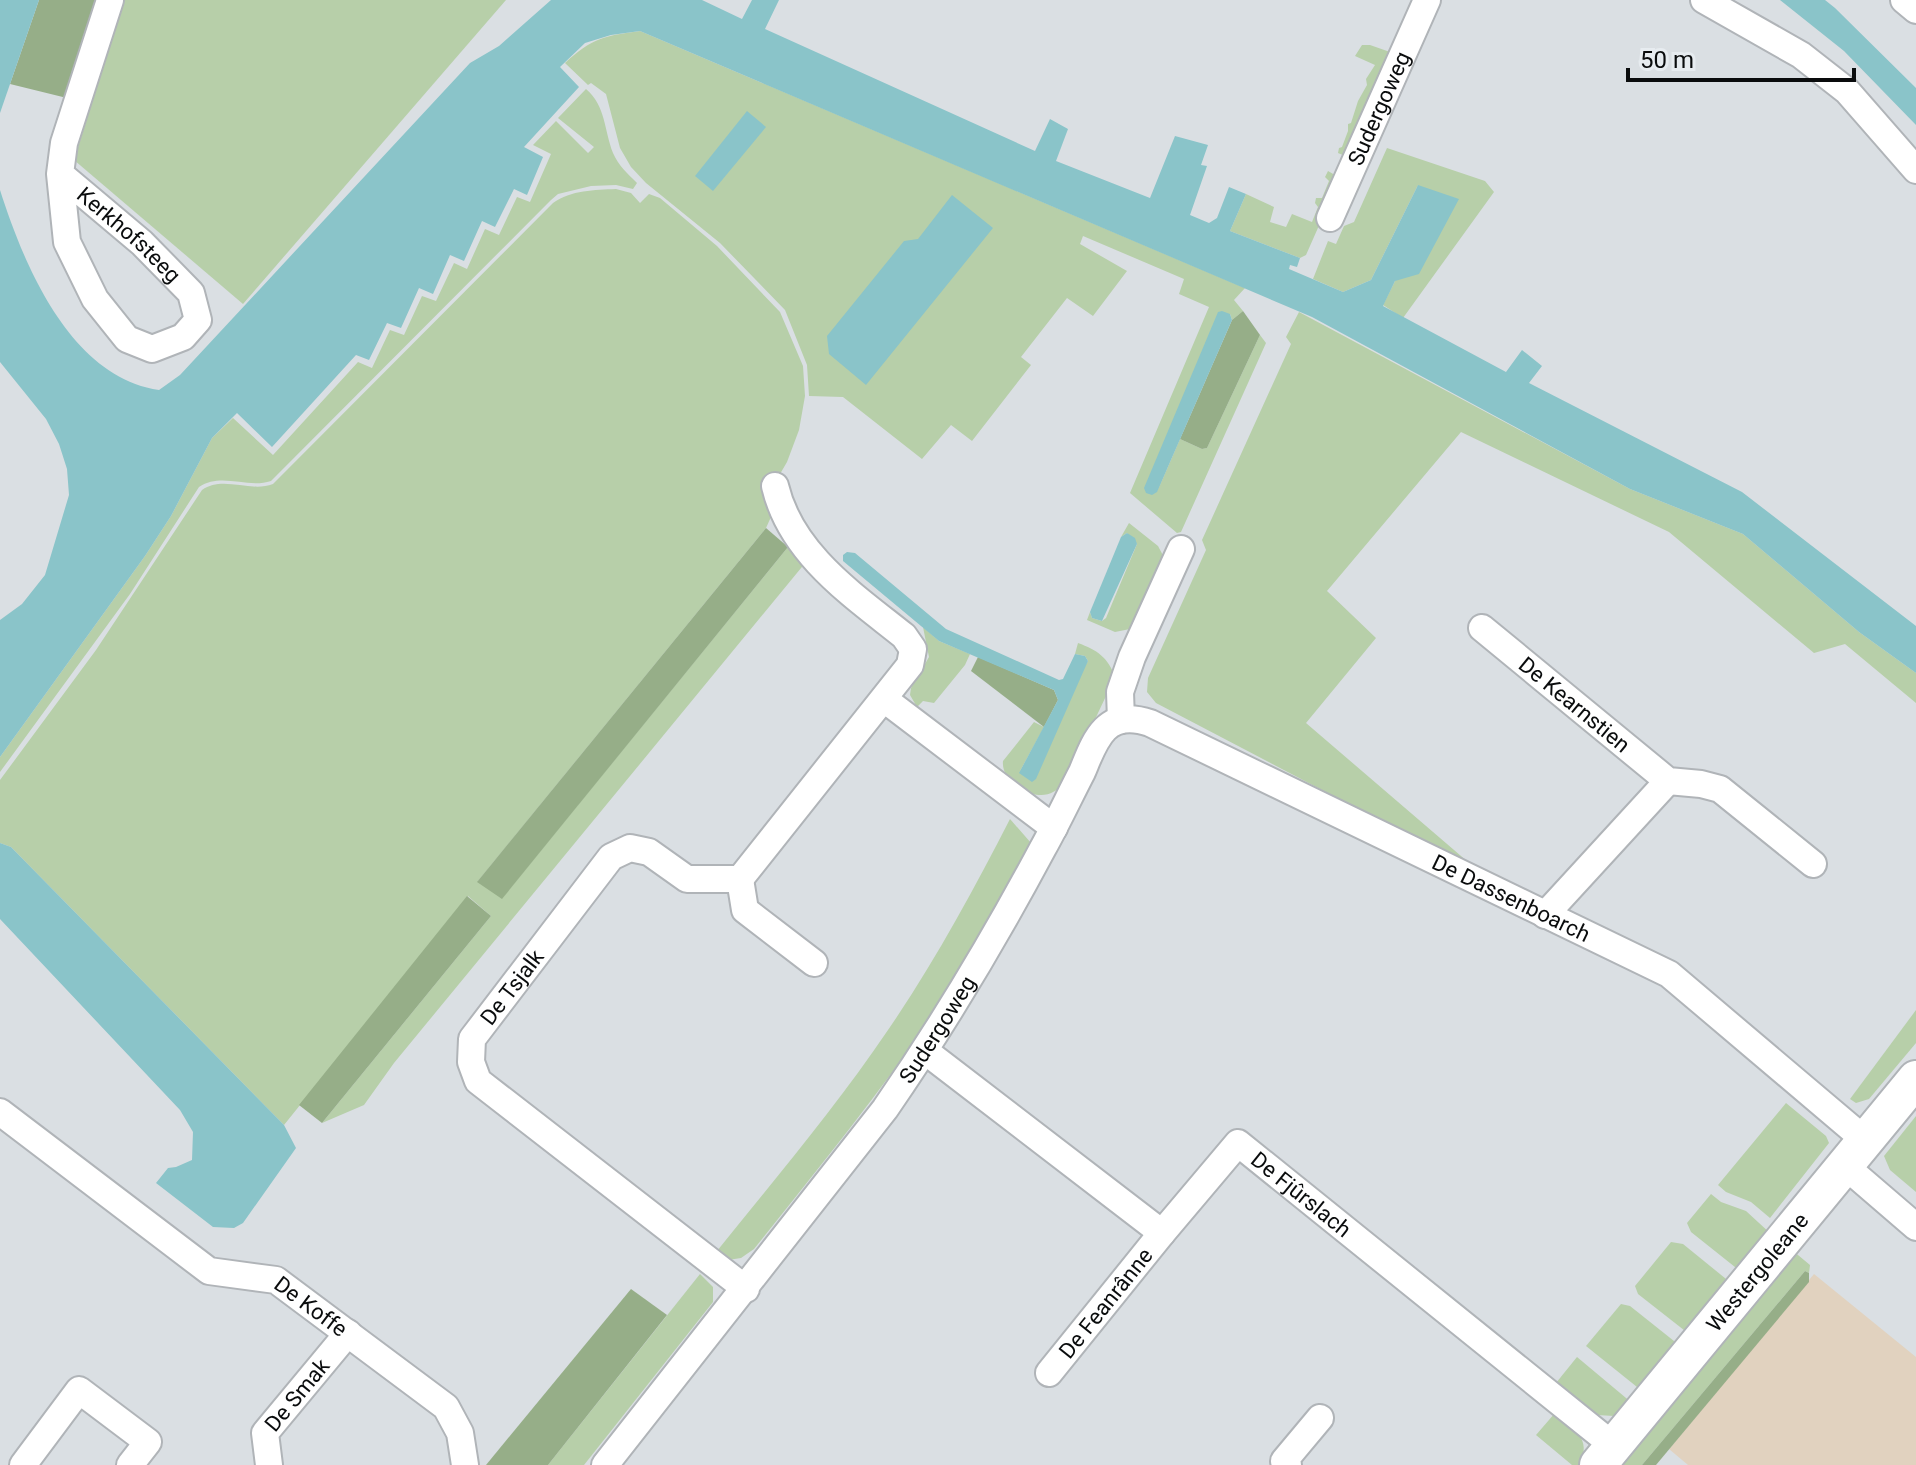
<svg xmlns="http://www.w3.org/2000/svg" width="1916" height="1465" viewBox="0 0 1916 1465" font-family="Roboto,sans-serif">
	<rect width="100%" height="100%" fill="#dadfe3"/>
	<polygon fill="#e1d2bf" points="1814,1274 1916,1357 1916,1465 1688,1465 1669,1449"/>
	<g fill="#b7cfa9">
		<polygon points="124,0 506,0 243,304 74,160"/>
		<path d="M640,31l605,257 -11,12 9,11 -11,9 -2,-6 -73,178 23,-53 22,10 5,-1 53,-113 6,8 -85,189 -4,1 -47,-40 79,-186 -30,-13 5,-15 -101,-43 -3,8 47,27 -34,45 -26,-18 -46,59 10,8 -59,76 -21,-16 -29,34 -79,-62 -34,-1 -2,-31 -22,-55 -65,-67 -74,-60 -15,-16 -11,-19 -14,-54 -15,-11 -3,2 -23,-22c27,-25 39,-27 75,-32z"/>
		<polygon points="1362,45 1370,45 1390,52 1345,156 1338,153 1339,148 1342,147 1348,131 1348,124 1351,123 1358,101 1367,85 1366,79 1375,65 1355,56"/>
		<path d="M586,89c20,17 18,41 27,64 5,12 15,21 24,30l-4,6 -17,-4 -25,1 -33,8 -7,6 -280,281c-24,8 -49,-9 -72,6l-69,107 -130,178v-15l145,-201 26,-40 41,-78 21,-20 40,37 85,-93 14,6 18,-38 14,5 18,-39 14,5 18,-38 13,6 18,-40 14,6 18,-38 13,5 21,-48 -18,-9 23,-24 32,32 6,-6 -36,-29z"/>
		<polygon points="1387,148 1485,181 1494,192 1403,318 1383,305 1395,281 1418,185 1371,280 1343,292 1313,279 1328,241 1336,244 1344,226 1354,222"/>
		<polygon points="1328,171 1340,178 1306,255 1300,258 1230,231 1246,194 1274,207 1270,222 1286,227 1292,214 1312,222 1318,207 1315,203 1316,198 1322,198 1329,181 1325,177"/>
		<path d="M616,189l15,4 9,10 9,-9 11,4 57,48 63,66 23,54 2,30 -6,34 -12,32 -14,24 2,22 -9,20 -288,353 24,17 286,-351 18,15 -412,501 -30,42 -42,18 169,-207 -23,-20 -184,229 -273,-278 -11,-4v-63l96,-130 106,-160c21,-15 48,3 71,-6l280,-281c18,-13 42,-13 63,-14z"/>
		<polygon points="1299,312 1630,489 1743,534 1859,632 1916,673 1916,703 1845,644 1814,653 1669,532 1461,432 1327,591 1376,638 1306,723 1468,862 1385,823 1156,703 1147,692 1148,678 1206,550 1202,540 1291,344 1286,337"/>
		<polygon points="1129,523 1158,546 1167,563 1135,628 1115,632 1087,620 1090,612 1092,618 1102,621 1106,618 1137,544 1127,533 1121,537"/>
		<polygon points="923,627 939,641 970,654 965,665 934,703 923,701 917,707 910,695 911,688 929,657"/>
		<path d="M1078,643c19,7 30,14 37,34l-51,108c-7,5 -15,11 -25,10 -16,-1 -38,-16 -36,-34l31,-39 10,5 -25,46 69,-112 -3,-5 -10,-2z"/>
		<path d="M1010,819l21,24c-68,150 -175,278 -277,406l-13,9 -13,2 -11,-9c58,-72 119,-144 171,-221 46,-67 85,-139 122,-211z"/>
		<polygon points="1916,1010 1916,1043 1869,1099 1856,1103 1850,1099"/>
		<polygon points="1786,1103 1826,1136 1829,1143 1770,1218 1751,1202 1726,1192 1718,1185"/>
		<polygon points="1916,1116 1916,1192 1890,1170 1884,1156"/>
		<polygon points="1711,1194 1721,1202 1746,1211 1771,1234 1740,1271 1691,1232 1687,1223"/>
		<polygon points="1671,1242 1683,1244 1731,1283 1689,1334 1638,1294 1635,1286"/>
		<polygon points="1792,1250 1810,1265 1809,1273 1805,1271 1642,1465 1615,1465"/>
		<polygon points="700,1274 713,1287 713,1302 584,1465 548,1465"/>
		<polygon points="1621,1304 1630,1306 1679,1345 1642,1391 1586,1346"/>
		<polygon points="1577,1357 1632,1403 1614,1416 1597,1415 1556,1383"/>
		<path d="M1555,1413c19,17 37,24 25,52h-8l-36,-30z"/>
	</g>
	<g fill="#96ae88">
		<polygon points="39,0 107,0 75,100 10,84"/>
		<polygon points="1243,311 1260,335 1207,448 1202,449 1180,439 1232,320"/>
		<polygon points="766,528 788,547 502,899 477,882"/>
		<polygon points="978,657 1054,690 1058,700 1044,727 971,671"/>
		<polygon points="467,896 491,916 322,1123 299,1105"/>
		<polygon points="1805,1271 1809,1273 1809,1282 1656,1465 1642,1465"/>
		<polygon points="631,1289 667,1315 548,1465 486,1465"/>
	</g>
	<g fill="#8ac4c9">
		<polygon points="0,0 39,0 0,113"/>
		<path d="M551,0h151l40,19 10,-19h27l-14,29 270,122 15,-32 18,10 -12,32 94,37 25,-62 33,9 -7,20 6,1 -17,49 19,8 8,-5 12,-31 17,7 -16,37 70,27 -3,9 -7,-2 -1,4 54,23 28,-12 47,-95 41,14 -40,75 -24,7 -12,25 123,66 16,-22 20,16 -13,17 213,109 174,134v47l-57,-41 -116,-98 -113,-45 -318,-172 -672,-286 -29,4 -26,8 -25,24 19,20 -55,60 19,10 -16,38 -13,-6 -19,38 -13,-6 -18,40 -14,-6 -17,39 -14,-6 -18,40 -14,-5 -18,37 -13,-5 -84,92 -35,-34 -25,25 -41,78 -26,40 -145,201v-137l22,-16 23,-29 24,-80 -2,-26 -8,-25 -13,-25 -46,-57v-172c24,75 70,187 159,200l21,-15 290,-312 29,-17z"/>
		<polygon points="1780,0 1825,0 1835,8 1916,88 1916,125 1844,51"/>
		<polygon points="747,111 766,127 713,191 695,176"/>
		<polygon points="952,195 993,228 866,385 829,354 827,336 904,241 918,239"/>
		<polygon points="1222,311 1230,314 1232,320 1157,492 1152,495 1146,493 1144,488 1218,312"/>
		<polygon points="1127,533 1135,538 1137,544 1102,621 1092,618 1090,612 1121,537"/>
		<polygon points="847,552 855,553 946,629 1059,680 1063,679 1075,654 1085,656 1088,661 1036,779 1032,782 1019,773 1058,700 1054,690 939,641 843,561 843,555"/>
		<polygon points="0,843 11,847 284,1125 296,1148 243,1223 234,1228 213,1227 156,1183 168,1168 176,1167 192,1160 193,1132 180,1110 0,919"/>
	</g>
	<g fill="none" stroke-linecap="round" stroke-linejoin="round">
		<g stroke="#b0b4b8" stroke-width="30">
			<g id="street">
				<polyline points="1704,0 1801,55 1847,91 1916,170"/>
				<polyline points="1904,0 1916,10"/>
				<path id="s1" d="M60,174l82,69 49,50 7,27 -15,17 -31,12 -25,-10 -32,-40 -28,-57 -7,-68 4,-31 46,-143"/>
				<path id="s2" d="M1330,218l97,-218"/>
				<path id="s3" d="M1482,628l186,153 33,3 19,5 93,75"/>
				<polyline points="884,699 1054,828"/>
				<polyline points="1121,720 1120,692 1132,657 1181,549"/>
				<polyline points="740,879 745,910 814,963"/>
				<polyline points="1545,915 1668,781"/>
				<path id="s4" d="M925,1051l237,182 76,-90 376,303"/>
				<path id="s5" d="M0,1112l209,159 67,9 170,127 14,26 5,32"/>
				<polyline points="1844,1165 1916,1227"/>
				<path id="s6" d="M746,1289l-268,-208 -7,-19 1,-23 139,-182 19,-9 19,4 38,27h53l170,-214 3,-16 -9,-13c-51,-41 -113,-82 -129,-150"/>
				<path id="s7" d="M1049,1373l113,-140"/>
				<polyline points="23,1465 79,1390 148,1442 130,1465"/>
				<path id="s8" d="M269,1465l-4,-32 83,-100"/>
				<path id="s9" d="M605,1465l280,-356c58,-84 110,-171 158,-261 14,-25 26,-51 39,-76 6,-14 12,-32 23,-43 13,-13 30,-11 45,-6l519,251 196,166"/>
				<polyline points="1288,1465 1284,1461 1320,1418"/>
			</g>
		</g>
		<g stroke="#b0b4b8" stroke-width="40">
			<g id="secondary">
				<path id="s10" d="M1598,1465l318,-386"/>
			</g>
		</g>
		<use href="#street" stroke="#fff" stroke-width="26"/>
		<use href="#secondary" stroke="#fff" stroke-width="36"/>
	</g>
	<g text-anchor="middle" dominant-baseline="central" stroke-width="6" stroke-linejoin="round" paint-order="stroke">
		<g font-size="22" fill="#0a0c0d" stroke="#e7ecf0">
			<text stroke="none"><textPath href="#s2" startOffset="120">Sudergoweg</textPath></text>
			<text stroke="none"><textPath href="#s1" startOffset="92">Kerkhofsteeg</textPath></text>
			<text stroke="none"><textPath href="#s3" startOffset="120">De Kearnstien</textPath></text>
			<text stroke="none"><textPath href="#s9" startOffset="1342">De Dassenboarch</textPath></text>
			<text stroke="none"><textPath href="#s6" startOffset="448">De Tsjalk</textPath></text>
			<text stroke="none"><textPath href="#s9" startOffset="548">Sudergoweg</textPath></text>
			<text stroke="none"><textPath href="#s4" startOffset="498">De Fjûrslach</textPath></text>
			<text stroke="none"><textPath href="#s10" startOffset="250">Westergoleane</textPath></text>
			<text stroke="none"><textPath href="#s7" startOffset="90">De Feanrânne</textPath></text>
			<text stroke="none"><textPath href="#s5" startOffset="374">De Koffe</textPath></text>
			<text stroke="none"><textPath href="#s8" startOffset="82">De Smak</textPath></text>
		</g>
	</g>
	<path d="M1628 68v12h226v-12" fill="none" stroke="#0a0c0d" stroke-width="4"/>
	<text x="1640" y="68" font-size="24" fill="#0a0c0d" stroke="#e7ecf0" stroke-width="6" paint-order="stroke">50 m</text>
</svg>
